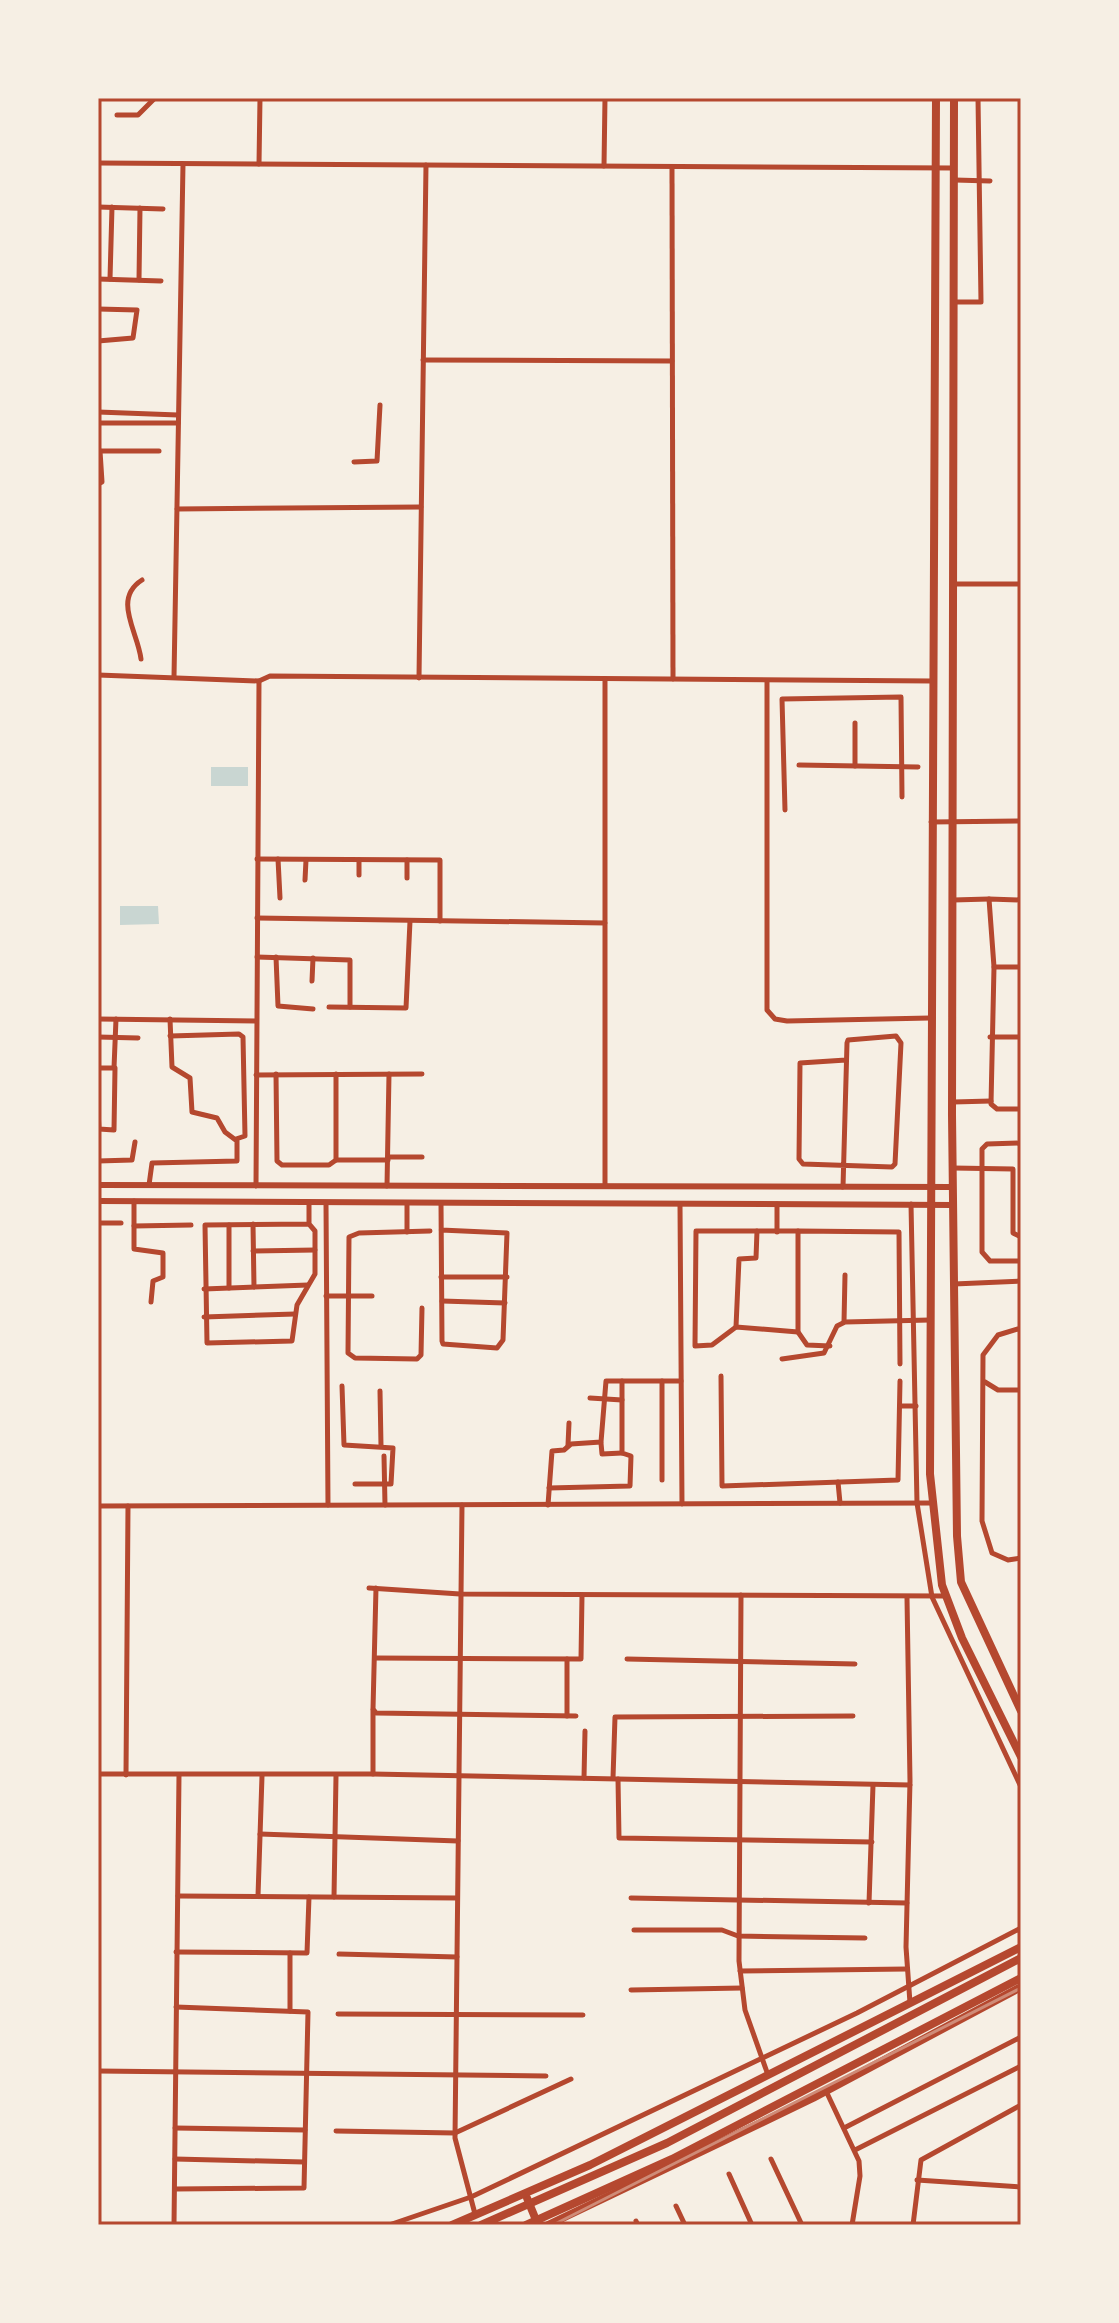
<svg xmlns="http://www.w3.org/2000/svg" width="1119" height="2323" viewBox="0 0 1119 2323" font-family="'Nunito Sans',sans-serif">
	<rect width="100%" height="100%" fill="#f6efe4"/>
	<g fill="#c9d6d2">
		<rect x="211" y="767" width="37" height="19"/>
		<polygon points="120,906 158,906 159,924 120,925"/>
	</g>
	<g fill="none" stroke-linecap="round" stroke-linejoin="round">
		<g stroke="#b5482f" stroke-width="5">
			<polyline points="117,115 138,115 155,98"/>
			<polyline points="98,163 953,168"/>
			<polyline points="259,164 260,98"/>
			<polyline points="604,166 605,98"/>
			<polyline points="672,167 673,679"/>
			<polyline points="955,180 990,181"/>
			<polyline points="98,207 163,209"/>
			<polyline points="98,279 161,281"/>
			<polyline points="110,279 112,207"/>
			<polyline points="139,280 140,208"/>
			<polyline points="955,302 981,302 978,98"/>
			<polyline points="98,309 137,310 133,338 98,341"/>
			<polyline points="423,360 672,361"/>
			<polyline points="98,412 178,415"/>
			<polyline points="98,423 178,423"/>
			<polyline points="98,451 159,451"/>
			<polyline points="354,462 377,461 380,405"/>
			<polyline points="98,484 102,482 100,451"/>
			<polyline points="177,509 421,507"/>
			<polyline points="954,584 1021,584"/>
			<path d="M141,659c-3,-27 -29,-60 1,-79"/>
			<polyline points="98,675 259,681 270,676 932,681"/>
			<polyline points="174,677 183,164"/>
			<polyline points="419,678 426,165"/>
			<polyline points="767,682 767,1010 775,1019 787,1021 930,1018"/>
			<polyline points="855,723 855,766"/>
			<polyline points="799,765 918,767"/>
			<polyline points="785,810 782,699 901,697 902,797"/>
			<polyline points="931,822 1021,821"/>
			<polyline points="257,859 440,860 440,921"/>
			<polyline points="278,859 280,898"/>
			<polyline points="359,860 359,875"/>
			<polyline points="407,860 407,878"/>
			<polyline points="305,880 306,860"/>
			<polyline points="953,900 989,899"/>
			<polyline points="1021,900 989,899 994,967 991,1104 997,1109 1021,1109"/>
			<polyline points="257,918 605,923"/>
			<polyline points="257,957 350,960 350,1007"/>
			<polyline points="276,957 278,1006 313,1009"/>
			<polyline points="994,967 1021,967"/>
			<polyline points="312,981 313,958"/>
			<polyline points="329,1007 406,1008 410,921"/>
			<polyline points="98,1019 256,1021"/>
			<polyline points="170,1036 239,1034 243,1037 245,1136 236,1139"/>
			<polyline points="98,1037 138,1038"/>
			<polyline points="990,1037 1021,1037"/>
			<polyline points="98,1068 114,1068 116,1019"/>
			<polyline points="276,1074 277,1161 282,1165 329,1165 336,1160 336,1074"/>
			<polyline points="256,1075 422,1074"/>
			<polyline points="953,1102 991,1101"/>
			<polyline points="98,1112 99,1129 114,1130 115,1068"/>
			<polyline points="1021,1143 987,1144 982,1149 982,1252 990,1261 1021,1261"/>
			<polyline points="388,1157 422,1157"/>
			<polyline points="336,1160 388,1160"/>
			<polyline points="98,1161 132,1160 135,1142"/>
			<polyline points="953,1168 1013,1169 1013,1233 1021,1237"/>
			<polyline points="149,1185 152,1163 237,1161 237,1141 225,1132 217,1118 192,1112 190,1078 172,1067 170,1019"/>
			<polyline points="256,1186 259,681"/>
			<polyline points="387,1186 389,1074"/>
			<polyline points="605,1186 605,679"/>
			<polyline points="843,1187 847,1043 848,1040 896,1036 901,1043 895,1164 892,1167 803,1164 799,1159 800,1063 846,1060"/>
			<polyline points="134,1201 134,1249 163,1253 163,1277 153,1281 151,1302"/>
			<polyline points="326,1203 328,1505"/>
			<polyline points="407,1203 407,1232"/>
			<polyline points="441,1203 442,1341 443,1344 497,1348 503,1340 507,1233 441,1230"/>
			<polyline points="680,1204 682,1504"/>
			<polyline points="911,1204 917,1503 932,1597 1021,1787"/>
			<polyline points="98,1223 121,1223"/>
			<polyline points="253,1224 254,1287"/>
			<polyline points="309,1224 315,1231 315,1274 297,1305 292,1341 207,1343 205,1225 309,1224 309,1202"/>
			<polyline points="229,1225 229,1288"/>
			<polyline points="134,1226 191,1225"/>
			<polyline points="777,1232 777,1204"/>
			<polyline points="253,1251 315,1250"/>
			<polyline points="441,1277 507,1277"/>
			<polyline points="954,1284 1021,1281"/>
			<polyline points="204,1289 308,1285"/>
			<polyline points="326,1296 372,1296"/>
			<polyline points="442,1301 505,1303"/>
			<polyline points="422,1308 421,1355 417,1359 355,1358 348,1353 349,1237 359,1233 430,1231"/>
			<polyline points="204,1317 295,1314"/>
			<polyline points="844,1322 845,1275"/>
			<polyline points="736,1327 739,1259 756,1258 757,1231"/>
			<polyline points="1021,1328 998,1335 983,1355 982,1521 992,1553 1008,1560 1021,1558"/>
			<polyline points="798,1332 736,1327 712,1345 695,1346 696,1231 798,1231"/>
			<polyline points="830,1346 807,1345 798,1332 798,1231 899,1232 900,1364"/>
			<polyline points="782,1359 824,1353 837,1326 845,1322 930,1320"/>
			<polyline points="721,1376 722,1486 898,1480 900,1381"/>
			<polyline points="662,1381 662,1480"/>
			<polyline points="985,1382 998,1390 1021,1390"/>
			<polyline points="342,1386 344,1445 393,1448 391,1484 355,1484"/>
			<polyline points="380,1391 381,1446"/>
			<polyline points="590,1398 622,1400"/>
			<polyline points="900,1406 916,1406"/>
			<polyline points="601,1443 602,1454 622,1453"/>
			<polyline points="568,1445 569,1423"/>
			<polyline points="384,1456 385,1505"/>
			<polyline points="838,1482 840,1503"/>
			<polyline points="549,1488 630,1486 631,1456 622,1453 622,1381"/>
			<polyline points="462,1505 455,2138 475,2214"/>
			<polyline points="548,1505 552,1451 564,1450 571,1444 601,1442 606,1381 681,1381"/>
			<polyline points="98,1506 932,1503"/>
			<polyline points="369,1588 460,1594 945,1596"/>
			<polyline points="376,1588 373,1709 376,1713 576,1716"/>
			<polyline points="741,1595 739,1961 745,2010 768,2075"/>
			<polyline points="907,1598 910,1781 906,1947 910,2003"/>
			<polyline points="375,1658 581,1659 582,1595"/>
			<polyline points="627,1659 855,1664"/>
			<polyline points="567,1716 567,1659"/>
			<polyline points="98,1774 373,1774 910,1785"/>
			<polyline points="373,1774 373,1710"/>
			<polyline points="126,1775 128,1506"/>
			<polyline points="584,1778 585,1731"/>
			<polyline points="613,1778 615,1717 853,1716"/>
			<polyline points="618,1779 619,1838 872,1842"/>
			<polyline points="260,1834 458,1841"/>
			<polyline points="178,1896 457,1898"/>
			<polyline points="258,1896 262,1776"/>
			<polyline points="334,1897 336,1776"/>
			<polyline points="631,1898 907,1903"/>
			<polyline points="869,1903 873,1785"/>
			<polyline points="634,1930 722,1930 738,1936 865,1938"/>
			<polyline points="176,1952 307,1953 309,1897"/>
			<polyline points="339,1954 457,1957"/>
			<polyline points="740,1971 907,1969"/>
			<polyline points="631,1990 742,1988"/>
			<polyline points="290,2011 290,1953"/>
			<polyline points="338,2014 583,2015"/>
			<polyline points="98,2071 546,2076"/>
			<polyline points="826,2091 859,2161 860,2176 852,2225"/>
			<polyline points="846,2127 1021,2037"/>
			<polyline points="175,2128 305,2130"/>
			<polyline points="336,2131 455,2133 571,2079"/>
			<polyline points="855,2150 1021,2066"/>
			<polyline points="175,2159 304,2162"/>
			<polyline points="771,2159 802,2225"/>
			<polyline points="729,2174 752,2225"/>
			<polyline points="917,2180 1021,2187"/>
			<polyline points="175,2189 304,2188 308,2012 176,2007"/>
			<polyline points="676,2206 685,2225"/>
			<polyline points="636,2221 638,2225"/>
			<polyline points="174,2225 179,1775"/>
			<polyline points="389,2225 471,2197 857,2013 1021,1928"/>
			<polyline points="913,2225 921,2160 1021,2105"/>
		</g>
		<g stroke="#b5482f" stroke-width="6">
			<polyline points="98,1185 953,1187"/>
			<polyline points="98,1201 954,1205"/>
		</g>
		<g stroke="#b5482f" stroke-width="8">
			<polyline points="936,98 930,1474 942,1585 962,1638 1021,1757"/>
			<polyline points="954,98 952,1115 957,1536 961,1582 1021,1711"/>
			<polyline points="527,2198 538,2225"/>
			<polyline points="452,2225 590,2165 1021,1947"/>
			<polyline points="548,2225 813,2098 1021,1987"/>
		</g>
		<g stroke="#b5482f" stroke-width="8">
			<polyline points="481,2225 667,2143 1021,1958"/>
			<polyline points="526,2225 672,2159 1021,1978"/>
		</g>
		<polyline stroke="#cf8b77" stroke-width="3" points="553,2225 1021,1988"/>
	</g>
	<rect width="1119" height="2323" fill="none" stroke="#f6efe4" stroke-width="200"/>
	<rect x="100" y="100" width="919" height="2123" fill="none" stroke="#b5482f" stroke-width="3"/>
</svg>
